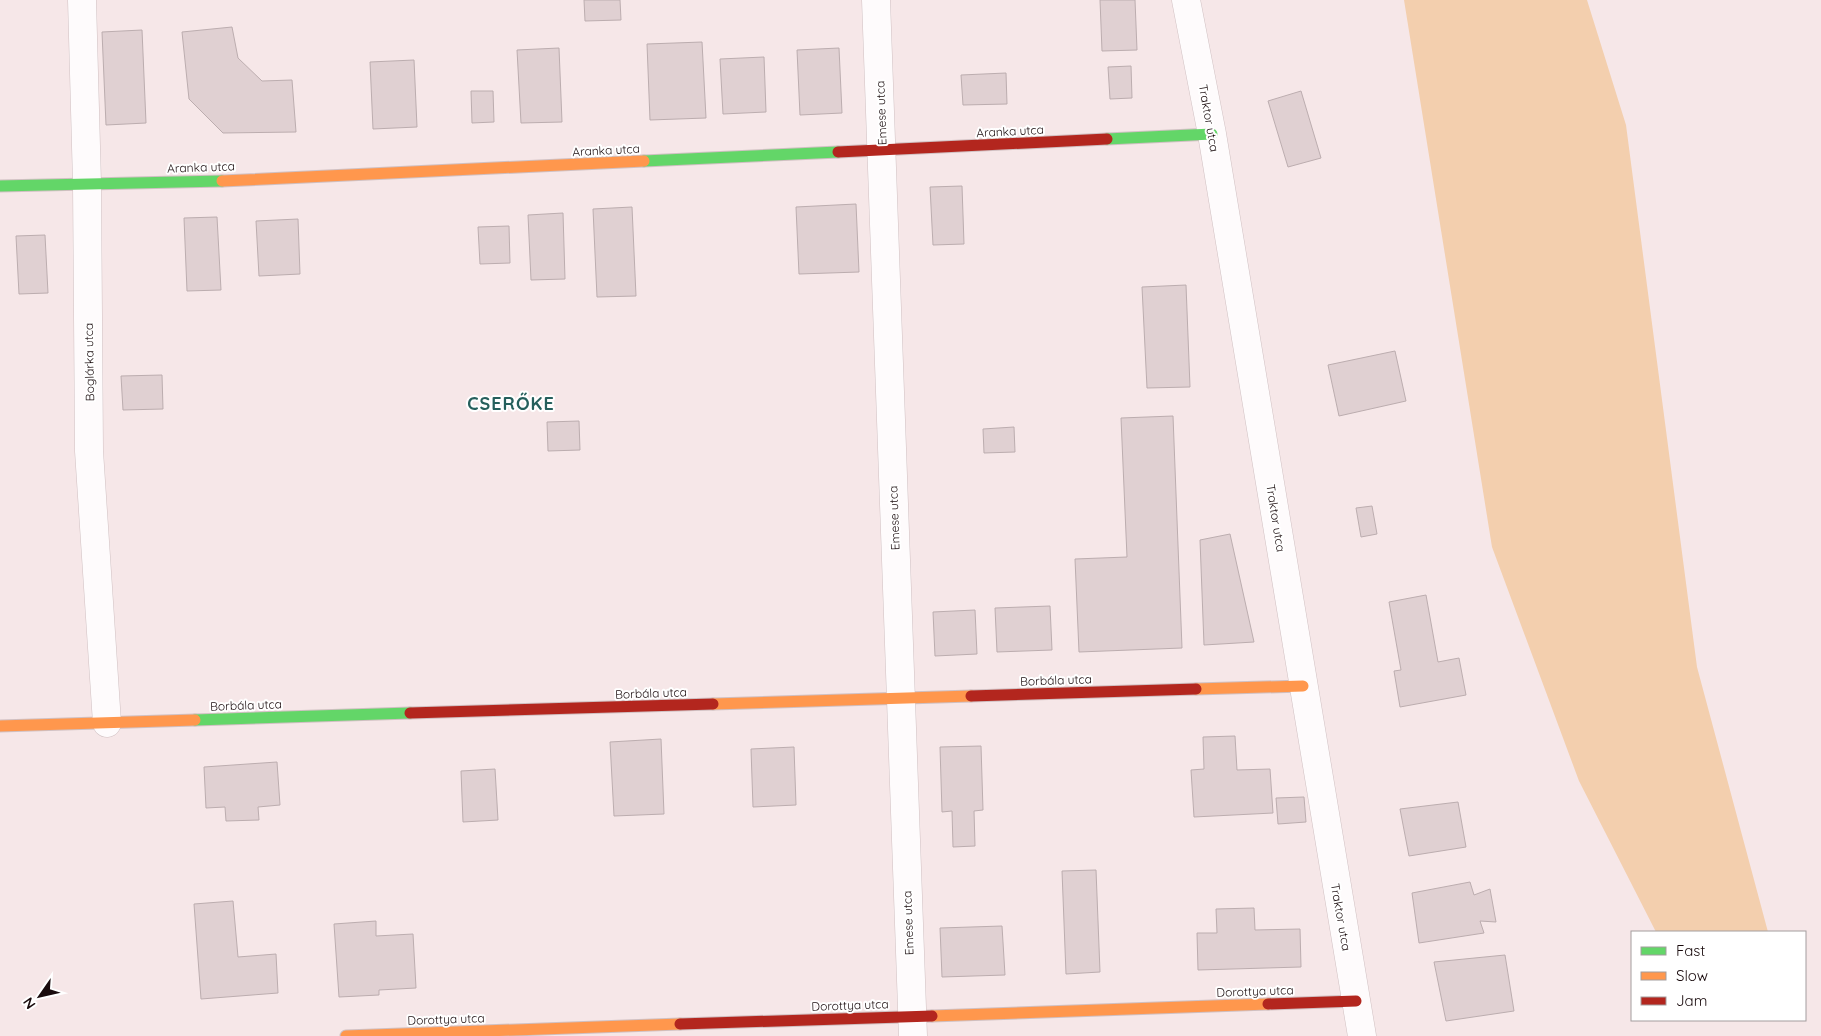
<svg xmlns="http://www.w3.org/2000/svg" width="1821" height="1036" viewBox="0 0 1821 1036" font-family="Quicksand,sans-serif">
	<rect width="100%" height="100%" fill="#f6e7e8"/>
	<polygon fill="#f3cfae" points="1404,0 1587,0 1626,125 1697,667 1768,932 1656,932 1579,781 1492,547"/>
	<g fill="#e0d0d2" stroke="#bcadaf">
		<polygon points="584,0 620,0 621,20 585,21"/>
		<polygon points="1100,0 1135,0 1137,50 1102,51"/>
		<polygon points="232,27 238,58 262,81 292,80 296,132 223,133 189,99 182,32"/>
		<polygon points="142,30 146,123 106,125 102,32"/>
		<polygon points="702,42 706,118 650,120 647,44"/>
		<polygon points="559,48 562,122 521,123 517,50"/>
		<polygon points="839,48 842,113 800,115 797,50"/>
		<polygon points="764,57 766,112 723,114 720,59"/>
		<polygon points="414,60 417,127 373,129 370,62"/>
		<polygon points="1131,66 1132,98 1110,99 1108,67"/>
		<polygon points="1006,73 1007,104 963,105 961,75"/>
		<polygon points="471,91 493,91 494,122 472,123"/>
		<polygon points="1301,91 1321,158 1288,167 1268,101"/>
		<polygon points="962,186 964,244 933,245 930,187"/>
		<polygon points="856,204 859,272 799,274 796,207"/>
		<polygon points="632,207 636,296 597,297 593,209"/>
		<polygon points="563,213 565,279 531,280 528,215"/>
		<polygon points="217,217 221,290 187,291 184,218"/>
		<polygon points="298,219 300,274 259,276 256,221"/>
		<polygon points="509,226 510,263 480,264 478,227"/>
		<polygon points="45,235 48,293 19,294 16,236"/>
		<polygon points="1186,285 1190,387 1147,388 1142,287"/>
		<polygon points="1395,351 1406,401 1339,416 1328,365"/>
		<polygon points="162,375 163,409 123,410 121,376"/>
		<polygon points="1173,416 1182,648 1079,652 1075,559 1127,557 1121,418"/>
		<polygon points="579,421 580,450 548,451 547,422"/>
		<polygon points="1014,427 1015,452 984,453 983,429"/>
		<polygon points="1372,506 1377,534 1361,537 1356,508"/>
		<polygon points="1230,534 1254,642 1204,645 1200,540"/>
		<polygon points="1426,595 1438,662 1459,658 1466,695 1400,707 1394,671 1401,670 1389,602"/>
		<polygon points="1050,606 1052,650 997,652 995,608"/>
		<polygon points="975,610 977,654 935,656 933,612"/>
		<polygon points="1235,736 1237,770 1270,769 1273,813 1194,817 1191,770 1204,769 1203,737"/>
		<polygon points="661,739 664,814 614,816 610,742"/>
		<polygon points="981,746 983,810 974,811 975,846 953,847 952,811 942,812 940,747"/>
		<polygon points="794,747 796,805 753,807 751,749"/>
		<polygon points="277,762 280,805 258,807 259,820 226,821 225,807 206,808 204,767"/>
		<polygon points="495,769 498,820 463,822 461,771"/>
		<polygon points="1304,797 1306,822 1278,824 1276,798"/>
		<polygon points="1458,802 1466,847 1409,856 1400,809"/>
		<polygon points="1096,870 1100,972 1066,974 1062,871"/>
		<polygon points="1470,882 1474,895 1490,889 1496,922 1480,921 1484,933 1419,943 1412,893"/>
		<polygon points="233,901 238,957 276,954 278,993 201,999 194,904"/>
		<polygon points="1254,908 1255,930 1300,929 1301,967 1198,970 1197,933 1217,933 1216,909"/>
		<polygon points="376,921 376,936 413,934 416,988 379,990 379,995 339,997 334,924"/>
		<polygon points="1002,926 1005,975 942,977 940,928"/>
		<polygon points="1505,955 1514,1011 1446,1021 1434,962"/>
	</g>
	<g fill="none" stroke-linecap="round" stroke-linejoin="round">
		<g stroke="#d0c0c2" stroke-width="29">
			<g id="street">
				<polyline points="82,0 87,183 89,451 107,723"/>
				<polyline points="876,0 913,1036"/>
				<polyline points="1186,0 1212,134 1362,1036"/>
			</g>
		</g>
		<g stroke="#d0c0c2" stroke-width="13">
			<g id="fast">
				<polyline points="1107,139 1212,134"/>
				<polyline points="644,161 838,152"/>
				<polyline points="0,186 222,181"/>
				<polyline points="195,720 410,713"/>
			</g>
		</g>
		<g stroke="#d0c0c2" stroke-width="13">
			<g id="slow">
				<polyline points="222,181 644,161"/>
				<polyline points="1196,689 1303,686"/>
				<polyline points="713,704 971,696"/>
				<polyline points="0,726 195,720"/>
				<polyline points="932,1016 1268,1004"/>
				<polyline points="346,1036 680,1024"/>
			</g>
		</g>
		<g stroke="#d0c0c2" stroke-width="13">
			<g id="jam">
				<polyline points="838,152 1107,139"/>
				<polyline points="971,696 1196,689"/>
				<polyline points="410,713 713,704"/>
				<polyline points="1268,1004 1356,1001"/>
				<polyline points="680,1024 932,1016"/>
			</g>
		</g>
		<use href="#street" stroke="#fefbfc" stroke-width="28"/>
		<use href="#fast" stroke="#63d668" stroke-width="11"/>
		<use href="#slow" stroke="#ff974d" stroke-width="11"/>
		<use href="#jam" stroke="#b3261e" stroke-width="11"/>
	</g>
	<g text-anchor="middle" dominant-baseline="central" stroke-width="4" stroke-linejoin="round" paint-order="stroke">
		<g font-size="12" fill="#190b0d" stroke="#fff">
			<text transform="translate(881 113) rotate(-92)">Emese utca</text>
			<text transform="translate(1209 118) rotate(80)">Traktor utca</text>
			<text transform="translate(1010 131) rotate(-3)">Aranka utca</text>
			<text transform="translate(606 150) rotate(-3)">Aranka utca</text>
			<text transform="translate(201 167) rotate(-2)">Aranka utca</text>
			<text transform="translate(89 362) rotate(-91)">Boglárka utca</text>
			<text transform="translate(894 518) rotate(-92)">Emese utca</text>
			<text transform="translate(1276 518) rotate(81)">Traktor utca</text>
			<text transform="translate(1056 680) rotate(-2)">Borbála utca</text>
			<text transform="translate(651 693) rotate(-2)">Borbála utca</text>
			<text transform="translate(246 705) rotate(-2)">Borbála utca</text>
			<text transform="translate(1341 917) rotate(80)">Traktor utca</text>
			<text transform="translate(908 923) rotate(-92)">Emese utca</text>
			<text transform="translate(1255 991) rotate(-2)">Dorottya utca</text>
			<text transform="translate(850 1005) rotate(-2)">Dorottya utca</text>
			<text transform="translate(446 1019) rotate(-2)">Dorottya utca</text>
		</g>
		<g font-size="18" font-weight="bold" letter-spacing="1" fill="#255f5c" stroke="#fff">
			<text x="511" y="403">CSERŐKE</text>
		</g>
	</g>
	<rect x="1631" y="931" width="175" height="90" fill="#ffffff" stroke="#a39d9e"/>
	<rect x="1641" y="947" width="25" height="8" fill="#63d668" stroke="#a39d9e"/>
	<text x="1676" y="956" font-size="15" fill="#190b0d">Fast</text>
	<rect x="1641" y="972" width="25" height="8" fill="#ff974d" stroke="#a39d9e"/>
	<text x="1676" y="981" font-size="15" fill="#190b0d">Slow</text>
	<rect x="1641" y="997" width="25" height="8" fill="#b3261e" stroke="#a39d9e"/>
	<text x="1676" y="1006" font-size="15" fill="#190b0d">Jam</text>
	<g transform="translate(40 996) rotate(236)" stroke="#ffffff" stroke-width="4" paint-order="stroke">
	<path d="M0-4L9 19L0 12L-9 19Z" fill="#190b0d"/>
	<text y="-8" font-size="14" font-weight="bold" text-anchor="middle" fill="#190b0d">N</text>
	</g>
</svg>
